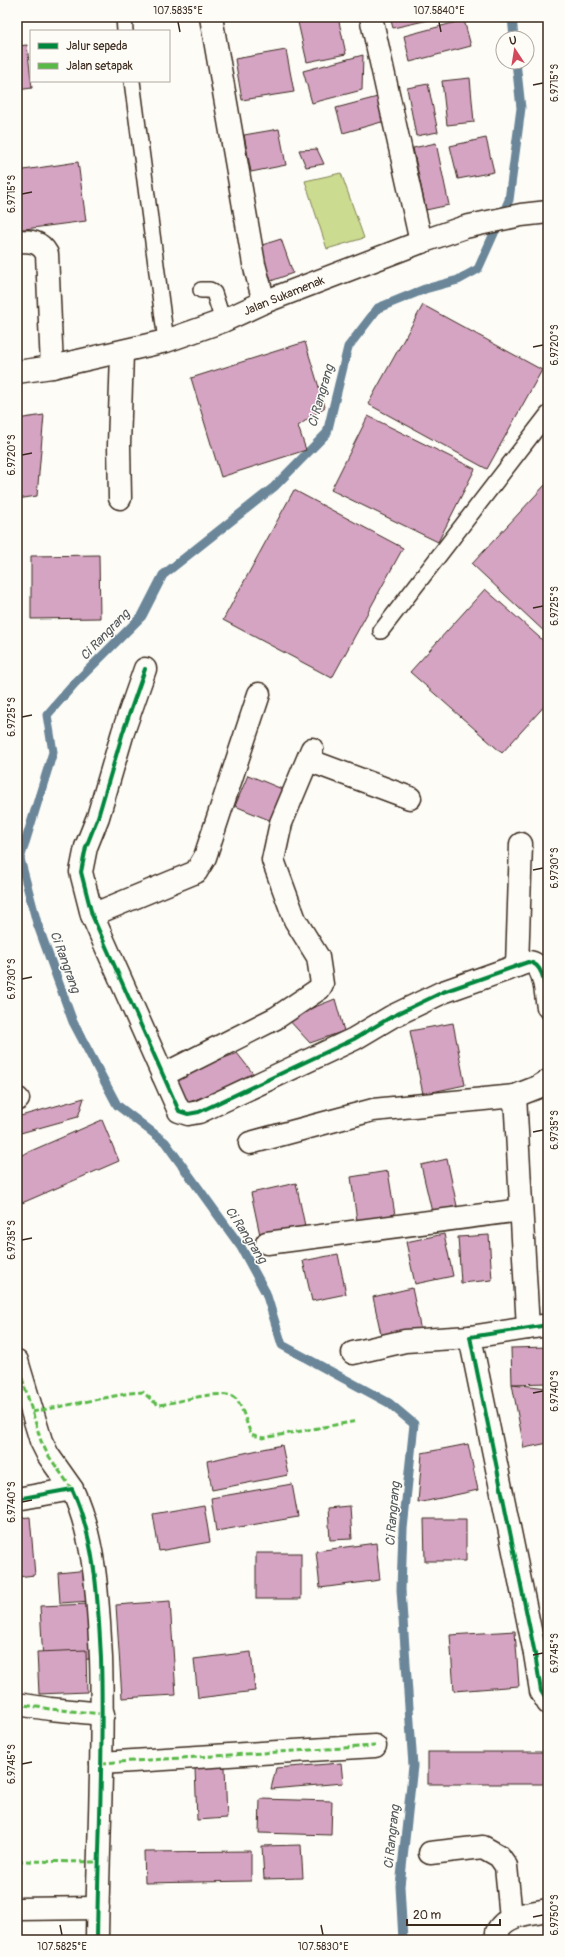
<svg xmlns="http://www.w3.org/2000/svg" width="565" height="1957" viewBox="0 0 565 1957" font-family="Pangolin,sans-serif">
	<rect width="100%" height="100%" fill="#fdfcf7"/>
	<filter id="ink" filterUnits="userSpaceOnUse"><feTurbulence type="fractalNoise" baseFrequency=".025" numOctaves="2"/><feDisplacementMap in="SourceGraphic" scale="8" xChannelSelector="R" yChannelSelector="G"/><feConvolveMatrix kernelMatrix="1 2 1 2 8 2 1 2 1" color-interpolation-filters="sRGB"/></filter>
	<g filter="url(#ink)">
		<polygon fill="#cbdb8f" stroke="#838256" points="341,173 364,238 327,249 305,181"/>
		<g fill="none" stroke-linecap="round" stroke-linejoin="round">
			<g stroke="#6a8698" stroke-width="9">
				<polyline points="512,17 514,38"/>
				<polyline points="403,1940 400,1886 413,1766 401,1590 403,1529 414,1424 389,1403 282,1345 266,1293 241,1247 165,1142 117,1105 73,1022 37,923 20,859 53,752 47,715 75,683 142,616 163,575 274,487 327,433 348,347 378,308 425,289 458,280 478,269 509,200 521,108 516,62"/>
			</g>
		</g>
		<g fill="#d5a4c3" stroke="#3b2a1e">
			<polygon points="302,17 338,17 346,54 307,62 297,18"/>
			<polygon points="390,17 442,17 393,28"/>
			<polygon points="464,20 471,46 410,62 404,36"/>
			<polygon points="27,45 32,88 17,90 17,46"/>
			<polygon points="286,50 294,92 242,100 235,59"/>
			<polygon points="363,55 362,90 312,103 303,71"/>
			<polygon points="470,78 474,122 447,125 442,81"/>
			<polygon points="428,84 438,132 416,136 407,88"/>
			<polygon points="385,95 392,119 343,133 336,108"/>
			<polygon points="279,129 286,165 251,172 244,135"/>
			<polygon points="486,138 494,172 458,179 450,146"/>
			<polygon points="436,143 449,205 426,210 413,148"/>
			<polygon points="317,149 324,164 306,167 299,150"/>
			<polygon points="78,162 86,221 17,230 17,171"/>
			<polygon points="281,239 293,273 271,281 259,246"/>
			<polygon points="423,305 542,370 487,469 368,404"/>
			<polygon points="305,342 325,407 298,426 306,450 221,477 191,378"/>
			<polygon points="44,415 37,496 17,499 17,419"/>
			<polygon points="368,416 475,469 438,542 331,490"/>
			<polygon points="545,485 548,488 548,635 472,564"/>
			<polygon points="294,490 403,548 332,678 223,620"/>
			<polygon points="99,555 100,618 31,619 31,556"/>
			<polygon points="485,589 548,645 548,702 502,753 410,672"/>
			<polygon points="248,775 287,791 274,822 235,806"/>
			<polygon points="335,999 344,1031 310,1043 287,1018"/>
			<polygon points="453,1023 465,1085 423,1094 410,1031"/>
			<polygon points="237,1053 255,1076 182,1105 171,1079"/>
			<polygon points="84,1098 78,1117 17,1134 17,1117"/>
			<polygon points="102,1120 119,1161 22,1203 17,1193 17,1157"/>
			<polygon points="447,1159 457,1206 432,1212 421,1165"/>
			<polygon points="388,1171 395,1215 357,1221 351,1177"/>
			<polygon points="296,1183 305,1226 260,1235 251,1193"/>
			<polygon points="444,1234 453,1276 415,1284 406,1242"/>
			<polygon points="489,1235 492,1280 461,1283 458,1237"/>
			<polygon points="338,1254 346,1294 312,1301 303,1261"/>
			<polygon points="412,1288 421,1331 382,1339 373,1297"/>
			<polygon points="548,1347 548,1383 512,1384 511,1348"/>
			<polygon points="512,1384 548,1388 548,1443 524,1448"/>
			<polygon points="468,1444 478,1490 418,1503 422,1453"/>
			<polygon points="282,1445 288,1475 212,1490 207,1461"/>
			<polygon points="292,1484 298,1517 216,1531 211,1498"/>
			<polygon points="204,1505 210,1542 159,1551 153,1514"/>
			<polygon points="350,1506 352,1539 330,1540 328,1508"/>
			<polygon points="30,1517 35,1575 17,1577 17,1518"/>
			<polygon points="424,1519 466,1519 466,1561 425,1561"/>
			<polygon points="376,1543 380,1580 320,1588 316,1551"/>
			<rect x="256" y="1553" width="45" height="46"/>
			<polygon points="89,1570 91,1601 60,1603 58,1573"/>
			<polygon points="170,1601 176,1695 122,1698 116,1605"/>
			<polygon points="89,1604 91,1659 43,1661 40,1606"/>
			<polygon points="515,1631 519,1686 454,1691 450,1635"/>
			<polygon points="86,1650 87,1692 39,1694 37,1652"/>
			<polygon points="251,1652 255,1691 198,1698 194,1659"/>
			<rect x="428" y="1752" width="117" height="32"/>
			<polygon points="341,1763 343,1783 271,1789 276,1768"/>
			<polygon points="225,1767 227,1818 197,1820 195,1768"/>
			<polygon points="260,1799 332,1801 331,1835 259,1833"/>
			<polygon points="301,1845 303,1878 264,1879 262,1846"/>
			<polygon points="251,1851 251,1881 145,1883 144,1852"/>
		</g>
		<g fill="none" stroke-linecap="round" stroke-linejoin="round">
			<g stroke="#3b2a1e" stroke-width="18">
				<g id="lane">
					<polyline points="124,17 125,31"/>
					<polyline points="132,81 166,341"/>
					<polyline points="201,290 210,290 214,293 223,321"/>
					<polyline points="381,631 548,414"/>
				</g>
			</g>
			<g stroke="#3b2a1e" stroke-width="25">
				<g id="street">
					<polyline points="211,17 254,264 264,302"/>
					<polyline points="371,17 421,242"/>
					<path d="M17,241c14,0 23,0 30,13l5,113"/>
					<polyline points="120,498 119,445 122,353"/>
					<path d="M145,669l-22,63 -25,85 -12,30 -5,25 11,43 87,196 9,3 11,-2 155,-73 37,-22 52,-25 85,-30c18,1 17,31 20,45"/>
					<polyline points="308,760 410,798"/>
					<polyline points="92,915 196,872 205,857 259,694"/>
					<polyline points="517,966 521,844"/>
					<polyline points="163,1075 276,1018 319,989 322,984 318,957 295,920 273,860 281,823 312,749"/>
					<polyline points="515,1096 538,1087 548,1081"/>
					<polyline points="17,1099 18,1099"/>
					<polyline points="250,1143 373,1110 515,1096 528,1328"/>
					<polyline points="267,1243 521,1210"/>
					<polyline points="548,1325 470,1337 535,1654 541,1691 548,1703"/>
					<polyline points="353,1353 405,1341 470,1337"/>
					<polyline points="17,1361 41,1441 48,1455 72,1489"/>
					<path d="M17,1499l55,-10c24,52 26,113 29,169 3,94 -3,188 -4,282"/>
					<polyline points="17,1704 50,1709 103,1714"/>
					<polyline points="101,1763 375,1746"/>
					<polyline points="430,1853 483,1847 499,1856 506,1866 511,1918"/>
					<polyline points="17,1909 98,1908"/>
					<path d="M499,1940l-2,-8c8,-18 35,-19 51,-22"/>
				</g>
			</g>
			<g stroke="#3b2a1e" stroke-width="25">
				<polyline id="secondary" points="17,372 52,367 166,341 223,321 264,302 421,242 465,227 521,215 548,212"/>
			</g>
			<use href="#lane" stroke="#fdfcf7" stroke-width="15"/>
			<use href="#street" stroke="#fdfcf7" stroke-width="22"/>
			<use href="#secondary" stroke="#fdfcf7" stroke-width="22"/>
			<g stroke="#58b947" stroke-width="3" stroke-dasharray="6 3" stroke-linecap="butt">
				<polyline points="17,1099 18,1099"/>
				<polyline points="17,1361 41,1441 48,1455 72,1489"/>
				<path d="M32,1412l98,-19 13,-1 10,9 6,4c17,-2 68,-19 78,-5 5,6 10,25 14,34l12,4 94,-17"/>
				<polyline points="17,1704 50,1709 103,1714 102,1711"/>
				<polyline points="101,1763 375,1746"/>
				<polyline points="17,1861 98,1862"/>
			</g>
			<g stroke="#fdfcf7" stroke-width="6">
				<g id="cycleway">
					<path d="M145,669l-22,63 -25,85 -12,30 -5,25 11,43 87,196 9,3 11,-2 155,-73 37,-22 52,-25 85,-30c18,1 17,31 20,45"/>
					<polyline points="548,1325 470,1337 535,1654 541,1691 548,1703"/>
					<path d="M17,1499l55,-10c24,52 26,113 29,169 3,94 -3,188 -4,282"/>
				</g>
			</g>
			<use href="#cycleway" stroke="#00873e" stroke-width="4"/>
		</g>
	</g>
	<path fill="none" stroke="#3b2a1e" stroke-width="1.5" d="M178,22l2,10M439,22l2,10M533,85l10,-2M22,194l10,-2M533,347l10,-2M22,455l10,-2M533,608l10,-2M22,717l10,-2M533,870l10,-2M22,979l10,-2M533,1132l10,-2M22,1240l10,-2M533,1393l10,-2M22,1502l10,-2M533,1655l10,-2M22,1764l10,-2M533,1917l10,-2M60,1925l2,10M321,1925l2,10"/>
	<g text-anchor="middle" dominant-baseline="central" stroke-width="3" stroke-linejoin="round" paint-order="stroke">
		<g font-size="12" fill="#3b2a1e" stroke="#fdfcf7">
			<text transform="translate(284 296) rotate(-22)">Jalan Sukamenak</text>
		</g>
		<g font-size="13" font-style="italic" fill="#53585b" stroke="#fdfcf7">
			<text transform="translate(321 396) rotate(-74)">Ci Rangrang</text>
			<text transform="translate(105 635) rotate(-46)">Ci Rangrang</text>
			<text transform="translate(65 962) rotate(70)">Ci Rangrang</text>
			<text transform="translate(246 1235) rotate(57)">Ci Rangrang</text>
			<text transform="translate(393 1514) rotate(-85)">Ci Rangrang</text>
			<text transform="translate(392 1837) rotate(-84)">Ci Rangrang</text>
		</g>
	</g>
	<rect width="565" height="1957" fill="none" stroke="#fdfcf7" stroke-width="44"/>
	<rect x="30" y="30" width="140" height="52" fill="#fdfcf7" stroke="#afa8a0"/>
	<rect x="38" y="43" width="20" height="6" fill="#00873e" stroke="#afa8a0"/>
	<text x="66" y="50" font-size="12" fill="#3b2a1e">Jalur sepeda</text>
	<rect x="38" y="63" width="20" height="6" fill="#58b947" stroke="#afa8a0"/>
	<text x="66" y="70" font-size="12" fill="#3b2a1e">Jalan setapak</text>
	<g transform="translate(515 50) rotate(348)"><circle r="19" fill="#fdfcf7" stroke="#afa8a0"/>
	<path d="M0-3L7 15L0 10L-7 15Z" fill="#d1495b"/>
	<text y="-6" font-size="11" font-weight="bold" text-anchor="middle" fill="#3b2a1e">U</text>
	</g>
	<path d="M407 1919v6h93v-6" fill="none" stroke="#3b2a1e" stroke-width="2"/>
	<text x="413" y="1919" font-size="12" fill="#3b2a1e" stroke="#fdfcf7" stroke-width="3" paint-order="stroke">20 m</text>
	<rect x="22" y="22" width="521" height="1913" fill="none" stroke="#3b2a1e" stroke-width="1.5"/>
	<g font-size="10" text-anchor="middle" fill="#3b2a1e">
		<text x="178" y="14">107.5835°E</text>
		<text x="439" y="14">107.5840°E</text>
		<text transform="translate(554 83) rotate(-90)" y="4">6.9715°S</text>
		<text transform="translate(11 194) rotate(-90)" y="4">6.9715°S</text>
		<text transform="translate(554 345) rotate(-90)" y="4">6.9720°S</text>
		<text transform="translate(11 455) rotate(-90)" y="4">6.9720°S</text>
		<text transform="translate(554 606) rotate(-90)" y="4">6.9725°S</text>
		<text transform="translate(11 717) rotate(-90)" y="4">6.9725°S</text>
		<text transform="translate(554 868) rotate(-90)" y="4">6.9730°S</text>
		<text transform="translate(11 979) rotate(-90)" y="4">6.9730°S</text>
		<text transform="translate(554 1130) rotate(-90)" y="4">6.9735°S</text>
		<text transform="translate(11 1240) rotate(-90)" y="4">6.9735°S</text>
		<text transform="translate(554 1391) rotate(-90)" y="4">6.9740°S</text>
		<text transform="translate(11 1502) rotate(-90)" y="4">6.9740°S</text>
		<text transform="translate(554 1653) rotate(-90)" y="4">6.9745°S</text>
		<text transform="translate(11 1764) rotate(-90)" y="4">6.9745°S</text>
		<text transform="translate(554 1915) rotate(-90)" y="4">6.9750°S</text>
		<text x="62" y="1950">107.5825°E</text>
		<text x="323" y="1950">107.5830°E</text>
	</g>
</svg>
